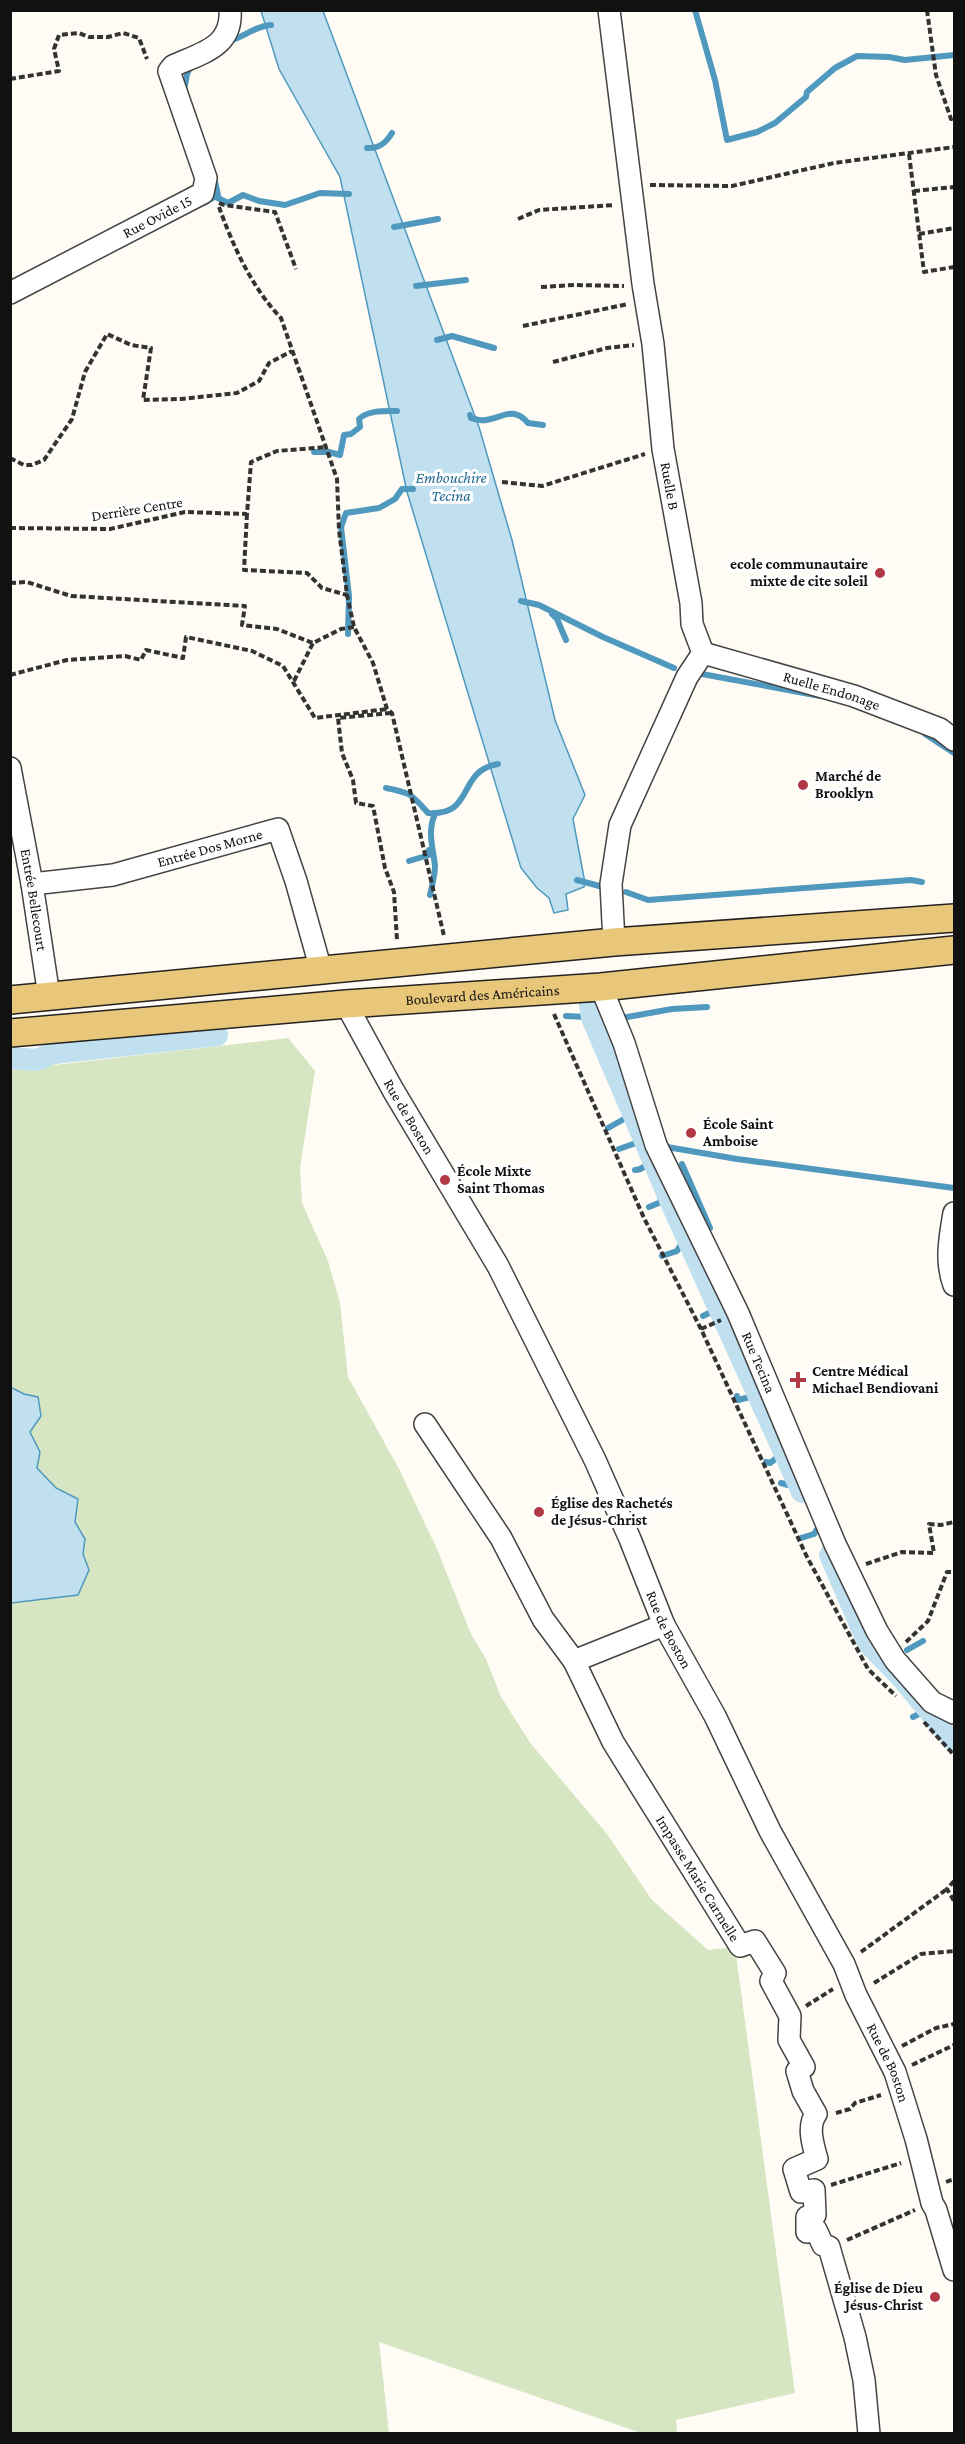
<svg xmlns="http://www.w3.org/2000/svg" width="965" height="2444" viewBox="0 0 965 2444" font-family="'Crimson Pro',serif">
	<rect width="100%" height="100%" fill="#fefcf5"/>
	<polygon fill="#d6e5c2" points="288,1038 315,1071 300,1168 302,1203 328,1261 340,1303 348,1377 399,1469 437,1549 471,1634 486,1659 501,1697 531,1744 607,1834 652,1900 708,1950 735,1947 795,2393 676,2420 677,2433 641,2433 379,2342 389,2433 11,2433 10,1603 78,1595 89,1570 83,1554 85,1539 75,1522 78,1499 56,1488 37,1468 40,1452 30,1432 41,1416 24,1394 11,1387 11,1070"/>
	<g fill="#c0e0ef" stroke="#4f98be" stroke-width="1.5">
		<polygon points="261,11 323,11 479,427 512,540 555,720 585,795 573,819 585,883 584,887 566,894 568,910 554,913 549,898 537,888 521,868 407,492 340,177 279,69"/>
		<polygon points="10,1387 24,1394 38,1397 41,1416 30,1432 40,1452 37,1468 56,1488 78,1499 75,1522 85,1539 83,1554 89,1570 78,1595 11,1603"/>
	</g>
	<g fill="none" stroke-linecap="round" stroke-linejoin="round">
		<g stroke="#4f98be" stroke-width="6">
			<polyline points="695,10 715,80 727,140 757,132 775,123 806,97 807,92 835,68 857,56 889,57 905,60 954,55"/>
			<path d="M229,41c15,-4 26,-15 42,-16"/>
			<polyline points="184,91 187,74 192,64"/>
			<path d="M367,148c12,1 19,-5 25,-15"/>
			<polyline points="216,197 228,203 243,195 259,201 285,205 320,193 349,194"/>
			<polyline points="204,203 218,195 214,177"/>
			<polyline points="394,227 438,219"/>
			<polyline points="416,286 466,280"/>
			<polyline points="437,340 452,336 494,348"/>
			<path d="M470,415l1,3c4,1 11,3 15,2 18,-3 27,-14 42,3l15,2"/>
			<path d="M314,452h15l11,3 4,-20 7,-1 9,-7 -1,-8c9,-9 26,-8 38,-8"/>
			<polyline points="521,601 539,605 603,637 674,668"/>
			<polyline points="552,614 557,619 566,640"/>
			<polyline points="348,634 349,596 341,527 346,513 379,508 395,499 402,489 413,489"/>
			<polyline points="702,674 820,696"/>
			<polyline points="925,734 954,753"/>
			<path d="M386,788c26,5 25,6 42,25 48,3 28,-42 70,-49"/>
			<polyline points="409,861 429,855 429,850"/>
			<polyline points="577,880 603,887"/>
			<polyline points="626,892 648,900 911,880 922,882"/>
			<path d="M430,895c2,-9 5,-20 5,-29 -2,-19 -8,-34 0,-52"/>
			<polyline points="566,1016 608,1018"/>
			<polyline points="622,1018 672,1009 707,1007"/>
			<polyline points="608,1128 624,1119 631,1111"/>
			<polyline points="661,1146 737,1159 954,1188"/>
			<polyline points="619,1149 636,1143 642,1136"/>
			<polyline points="682,1164 710,1228"/>
			<path d="M635,1170c7,0 14,-6 16,-13"/>
			<polyline points="649,1207 661,1202 660,1196 663,1185"/>
			<polyline points="662,1256 677,1251 686,1236"/>
			<polyline points="703,1316 711,1312 716,1301"/>
			<polyline points="737,1396 738,1400 750,1397 755,1385"/>
			<polyline points="766,1462 770,1463 778,1457 781,1444"/>
			<polyline points="781,1483 788,1485 796,1478"/>
			<polyline points="801,1538 814,1534 818,1528"/>
			<polyline points="907,1650 923,1641"/>
			<polyline points="913,1717 923,1712 924,1705"/>
			<polyline points="943,1726 954,1718"/>
			<polyline points="948,1733 954,1732"/>
		</g>
		<g stroke="#c0e0ef" stroke-width="22">
			<polyline points="590,1005 592,1018 673,1207 802,1492"/>
			<polyline points="10,1058 36,1060 54,1053 217,1035"/>
			<polyline points="830,1555 868,1643 901,1677 954,1741"/>
		</g>
		<g stroke="#444" stroke-width="24">
			<g id="minor">
				<path id="s1" d="M609,10l34,274 10,60 10,105 28,154 1,21 11,29 -16,24 -67,148 -9,59 3,58"/>
				<path id="s2" d="M10,293l193,-100 3,-15 -37,-107 4,-5c28,-13 60,-19 57,-56"/>
				<path id="s3" d="M703,653l151,43 86,33 14,11"/>
				<path id="s4" d="M10,768l22,116 17,112"/>
				<path id="s5" d="M32,884l81,-9 165,-46 18,52 25,89"/>
				<path id="s6" d="M601,987l23,56 32,102 82,168 97,231 42,87 18,29 37,42 22,11"/>
				<path id="s7" d="M346,1004l47,86 105,176 97,194 35,79 34,86 51,91 55,115 74,133 12,31 39,77 21,67 16,64 4,7 18,60"/>
				<path d="M954,1213c-4,24 -9,48 0,72"/>
				<path id="s8" d="M425,1424l76,114 42,81 31,42 39,81 127,204 15,-5 20,32 -4,8 19,35 -1,24 15,27 -7,4 6,20 13,23c-9,12 -3,31 1,45l-23,10 7,23 13,-2 1,25 -8,2v15l9,-2 7,15 6,2 26,90 9,43 5,54"/>
				<polyline points="574,1661 664,1625"/>
			</g>
		</g>
		<g stroke="#222" stroke-width="30">
			<g id="major">
				<polyline points="10,1000 614,942 954,918"/>
				<path id="s9" d="M10,1033l336,-29 255,-17 353,-37"/>
			</g>
		</g>
		<g stroke="#333" stroke-width="4" stroke-dasharray="6 3" stroke-linecap="butt">
			<polyline points="927,10 936,75 951,119 954,118"/>
			<polyline points="10,79 59,71 54,49 59,35 79,33 89,37 108,37 123,33 139,38 147,59"/>
			<polyline points="909,154 924,272 954,267"/>
			<polyline points="650,185 732,186 834,163 954,147"/>
			<polyline points="914,191 954,187"/>
			<polyline points="219,203 224,205 275,212 296,269"/>
			<path d="M219,207c14,39 33,81 62,111l56,161 2,51 8,65 7,32 19,36 14,46 5,4 52,223"/>
			<polyline points="518,219 539,210 614,205"/>
			<polyline points="919,234 954,228"/>
			<polyline points="541,287 574,285 624,286"/>
			<polyline points="523,326 628,304"/>
			<polyline points="553,362 607,348 634,345"/>
			<polyline points="10,458 24,465 32,465 44,460 72,419 85,372 107,334 131,345 151,348 143,400 181,399 237,393 259,381 269,363 292,351"/>
			<polyline points="502,482 542,486 645,454"/>
			<polyline points="247,514 244,570 307,573 322,588 347,595"/>
			<polyline points="10,528 110,529 185,512 247,514 251,462 277,451 326,447"/>
			<polyline points="10,583 27,582 71,596 245,606 242,625 277,629 313,643 341,629 354,627"/>
			<polyline points="10,675 67,660 125,656 141,660 146,650 183,658 186,637 252,651 283,666 315,718 387,709"/>
			<polyline points="294,681 313,643"/>
			<polyline points="391,713 338,718 342,753 353,780 356,803 373,806 385,868 394,892 397,940"/>
			<polyline points="554,1014 644,1218 701,1329 807,1557 868,1669 896,1696"/>
			<polyline points="701,1329 721,1320"/>
			<polyline points="866,1564 902,1552 934,1553 929,1524 941,1525 954,1522"/>
			<polyline points="906,1642 928,1621 947,1572 954,1572"/>
			<polyline points="924,1722 954,1755"/>
			<polyline points="954,1881 947,1889 954,1901"/>
			<polyline points="861,1952 947,1889"/>
			<polyline points="874,1983 921,1954 954,1951"/>
			<polyline points="806,2006 833,1989"/>
			<polyline points="902,2046 936,2028 954,2024"/>
			<polyline points="912,2065 954,2045"/>
			<polyline points="836,2113 850,2109 855,2103 881,2095"/>
			<polyline points="946,2182 954,2179"/>
			<polyline points="831,2185 901,2163"/>
			<polyline points="847,2240 915,2210"/>
		</g>
		<use href="#minor" stroke="#fff" stroke-width="21"/>
		<use href="#major" stroke="#e8c77b" stroke-width="27"/>
	</g>
	<g fill="#b03945" stroke="#fff" stroke-width="2">
		<circle cx="880" cy="573" r="6"/>
		<circle cx="803" cy="785" r="6"/>
		<circle cx="691" cy="1133" r="6"/>
		<circle cx="445" cy="1180" r="6"/>
		<path d="M795 1371h6v6h6v6h-6v6h-6v-6h-6v-6h6z"/>
		<circle cx="539" cy="1512" r="6"/>
		<circle cx="935" cy="2297" r="6"/>
	</g>
	<g text-anchor="middle" dominant-baseline="central" stroke-width="6" stroke-linejoin="round" paint-order="stroke">
		<g font-size="15" fill="#111" stroke="#fff">
			<text stroke="none"><textPath href="#s2" startOffset="166">Rue Ovide 15</textPath></text>
			<text stroke="none"><textPath href="#s1" startOffset="480">Ruelle B</textPath></text>
			<text transform="translate(137 509) rotate(-9)">Derrière Centre</text>
			<text stroke="none"><textPath href="#s3" startOffset="134">Ruelle Endonage</textPath></text>
			<text stroke="none"><textPath href="#s5" startOffset="182">Entrée Dos Morne</textPath></text>
			<text stroke="none"><textPath href="#s4" startOffset="134">Entrée Bellecourt</textPath></text>
			<text stroke="none"><textPath href="#s9" startOffset="474">Boulevard des Américains</textPath></text>
			<text stroke="none"><textPath href="#s7" startOffset="129">Rue de Boston</textPath></text>
			<text stroke="none"><textPath href="#s6" startOffset="408">Rue Tecina</textPath></text>
			<text stroke="none"><textPath href="#s7" startOffset="705">Rue de Boston</textPath></text>
			<text stroke="none"><textPath href="#s8" startOffset="531">Impasse Marie Carmelle</textPath></text>
			<text stroke="none"><textPath href="#s7" startOffset="1191">Rue de Boston</textPath></text>
		</g>
		<g font-size="15" font-weight="bold" fill="#111" stroke="#fff" text-anchor="start">
			<text x="868" y="564" text-anchor="end">ecole communautaire<tspan x="868" dy="17">mixte de cite soleil</tspan></text>
			<text x="815" y="776">Marché de<tspan x="815" dy="17">Brooklyn</tspan></text>
			<text x="703" y="1124">École Saint<tspan x="703" dy="17">Amboise</tspan></text>
			<text x="457" y="1171">École Mixte<tspan x="457" dy="17">Saint Thomas</tspan></text>
			<text x="812" y="1371">Centre Médical<tspan x="812" dy="17">Michael Bendiovani</tspan></text>
			<text x="551" y="1503">Église des Rachetés<tspan x="551" dy="17">de Jésus-Christ</tspan></text>
			<text x="923" y="2288" text-anchor="end">Église de Dieu<tspan x="923" dy="17">Jésus-Christ</tspan></text>
		</g>
		<g font-size="16" font-style="italic" fill="#286b94" stroke="#fff">
			<text x="451" y="477">Embouchire<tspan x="451" dy="18">Tecina</tspan></text>
		</g>
	</g>
	<rect width="965" height="2444" fill="none" stroke="#111111" stroke-width="24"/>
</svg>
